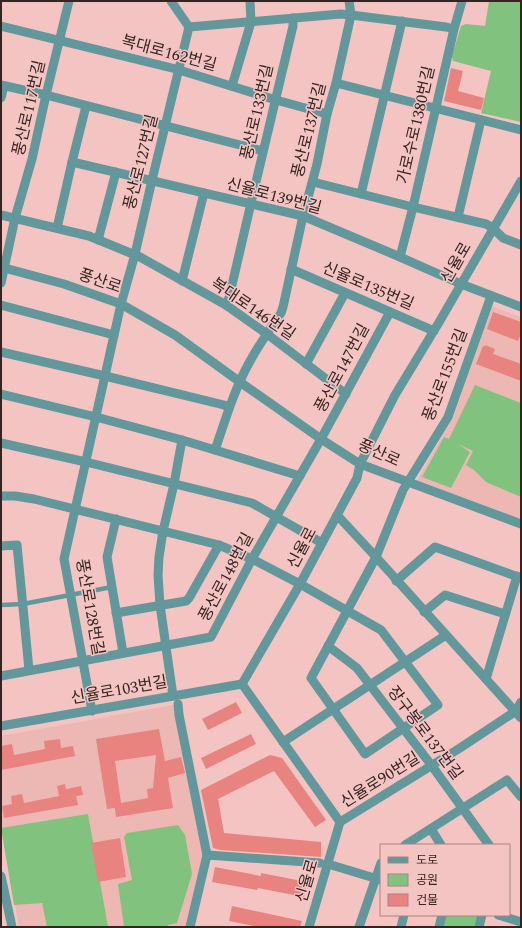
<svg xmlns="http://www.w3.org/2000/svg" width="522" height="928" viewBox="0 0 522 928" font-family="Spectral,'Noto Sans KR',serif">
	<rect width="100%" height="100%" fill="#f3c4c1"/>
	<g fill="#edb7b3">
		<polygon points="491,306 521,317 521,519 418,481 418,478 454,416"/>
		<polygon points="173,705 203,855 186,927 19,927 1,827 1,736"/>
	</g>
	<g fill="#81c27e">
		<polygon points="489,1 521,1 521,122 481,113 491,71 453,61 452,56 461,26 466,24 485,26"/>
		<polygon points="475,385 521,403 521,497 486,482 474,470 466,465 473,451 458,444 470,452 451,488 422,477 444,437 449,439"/>
		<polygon points="88,814 108,927 47,927 42,903 14,905 1,828"/>
		<polygon points="178,825 185,835 192,874 177,923 168,925 168,927 124,927 118,884 132,880 124,837 127,833"/>
		<polygon points="445,915 479,915 475,927 442,927"/>
	</g>
	<g fill="#e8837f" fill-rule="evenodd">
		<polygon points="451,68 463,71 458,91 484,98 481,110 444,101"/>
		<polygon points="493,312 521,322 521,334 518,341 487,329"/>
		<polygon points="485,345 495,349 493,354 521,364 521,381 476,364 483,346 484,347"/>
		<polygon points="236,702 242,713 208,730 202,719"/>
		<path d="M159,729l6,32 16,-4 4,16 -17,5 5,30 -57,9 -1,-9 -8,1 -11,-70zM156,755l-3,33 -6,1 1,9 -27,5 -6,-42z"/>
		<polygon points="251,734 256,744 206,769 201,758"/>
		<polygon points="60,739 61,748 73,746 75,756 1,770 1,746 12,744 14,755 45,749 44,741"/>
		<polygon points="270,755 282,758 326,820 315,827 274,771 218,799 224,833 321,842 321,857 220,850 213,848 201,790"/>
		<polygon points="65,784 66,789 81,786 83,795 76,796 78,805 4,818 2,806 12,804 11,796 22,794 24,803 59,796 57,786"/>
		<polygon points="120,838 126,877 98,882 91,843"/>
		<polygon points="215,867 261,876 261,873 307,882 304,897 258,888 257,890 212,882"/>
		<polygon points="232,906 302,921 300,927 258,927 229,921"/>
	</g>
	<g fill="none" stroke-linecap="round" stroke-linejoin="round">
		<polyline stroke="#62979b" stroke-width="4.5" points="1,605 23,604 112,587"/>
		<g stroke="#62979b" stroke-width="9">
			<polyline points="171,1 189,27 341,14 351,15 446,27 454,29"/>
			<polyline points="1,26 176,69 276,100 327,114"/>
			<polyline points="336,83 521,130"/>
			<polyline points="1,85 46,95 263,151"/>
			<polyline points="232,86 251,22 250,1"/>
			<polyline points="1,98 4,86"/>
			<polyline points="72,162 303,216 400,257 461,284 521,307"/>
			<polyline points="313,182 413,207 486,224 493,228 503,238 521,245"/>
			<polyline points="361,194 402,21"/>
			<polyline points="1,215 89,236 140,257 226,305 267,334 346,394"/>
			<polyline points="458,217 481,120"/>
			<polyline points="57,228 72,162 86,106"/>
			<polyline points="98,240 116,172"/>
			<polyline points="400,257 413,207 454,29 462,1"/>
			<polyline points="1,267 64,284 121,304 175,335 240,382 321,439 360,464 521,524"/>
			<polyline points="291,269 434,331"/>
			<polyline points="182,281 204,193"/>
			<polyline points="1,283 15,218 32,159 46,95 69,1"/>
			<polyline points="1,305 114,335"/>
			<polyline points="226,305 229,298 251,203 293,26 293,18"/>
			<polyline points="1,352 105,376 224,405 229,407"/>
			<polyline points="306,364 345,293"/>
			<polyline points="1,394 96,417 182,440 300,476"/>
			<polyline points="1,443 86,462 252,503 322,543"/>
			<path d="M215,450c10,-29 19,-60 34,-87 9,-17 21,-34 32,-50l2,-6 20,-91 14,-52 10,-50 9,-31 15,-68 -2,-14"/>
			<polyline points="1,496 15,496 34,499 219,545 252,559 300,584 381,630 438,705 365,754 311,678 376,557 403,490 448,417 491,296"/>
			<polyline points="337,515 376,557 521,718"/>
			<polyline points="116,519 107,557 123,653"/>
			<polyline points="1,546 17,545 29,670"/>
			<polyline points="396,581 435,547 521,578"/>
			<polyline points="424,612 445,595 505,614"/>
			<polyline points="116,613 186,601 189,598 219,545"/>
			<polyline points="328,646 357,668 432,766 489,845"/>
			<polyline points="1,676 211,637 252,559 321,439 390,312"/>
			<polyline points="486,679 517,576"/>
			<polyline points="242,684 300,584 357,478 360,464 395,395 438,324 521,181"/>
			<polyline points="242,684 340,822 309,927"/>
			<polyline points="173,696 160,605 158,575 159,557 163,531 174,484 182,440"/>
			<polyline points="178,704 179,715 207,855 190,927"/>
			<polyline points="92,711 64,559 121,304 135,254 152,180 189,27"/>
			<polyline points="1,726 242,684"/>
			<polyline points="283,742 446,635"/>
			<polyline points="340,822 460,748 516,711 521,702"/>
			<polyline points="431,829 441,845"/>
			<polyline points="405,845 507,780 521,797"/>
			<polyline points="207,855 320,863"/>
			<polyline points="328,864 381,880"/>
			<polyline points="1,876 12,927"/>
			<polyline points="498,915 521,922"/>
			<polyline points="359,927 381,863"/>
			<polyline points="401,927 404,915"/>
			<polyline points="439,927 442,915"/>
			<polyline points="479,927 482,915"/>
		</g>
	</g>
	<g text-anchor="middle" dominant-baseline="central" stroke-width="3" stroke-linejoin="round" paint-order="stroke">
		<g font-size="16" fill="#362423" stroke="#f3c4c1">
			<text transform="translate(169 53) rotate(15)">복대로162번길</text>
			<text transform="translate(29 108) rotate(-77)">풍산로117번길</text>
			<text transform="translate(257 112) rotate(-77)">풍산로133번길</text>
			<text transform="translate(416 125) rotate(-77)">가로수로1380번길</text>
			<text transform="translate(309 130) rotate(-76)">풍산로137번길</text>
			<text transform="translate(141 162) rotate(-76)">풍산로127번길</text>
			<text transform="translate(274 196) rotate(15)">신율로139번길</text>
			<text transform="translate(456 263) rotate(-60)">신율로</text>
			<text transform="translate(100 281) rotate(19)">풍산로</text>
			<text transform="translate(368 286) rotate(23)">신율로135번길</text>
			<text transform="translate(253 309) rotate(34)">복대로146번길</text>
			<text transform="translate(342 368) rotate(-62)">풍산로147번길</text>
			<text transform="translate(445 375) rotate(-69)">풍산로155번길</text>
			<text transform="translate(379 453) rotate(24)">풍산로</text>
			<text transform="translate(302 548) rotate(-62)">신율로</text>
			<text transform="translate(226 577) rotate(-62)">풍산로148번길</text>
			<text transform="translate(90 607) rotate(80)">풍산로128번길</text>
			<text transform="translate(119 690) rotate(-10)">신율로103번길</text>
			<text transform="translate(425 733) rotate(53)">장구봉로137번길</text>
			<text transform="translate(380 780) rotate(-32)">신율로90번길</text>
			<text transform="translate(307 881) rotate(-74)">신율로</text>
		</g>
	</g>
	<rect width="522" height="928" fill="none" stroke="#362423" stroke-width="4"/>
	<rect x="380" y="844" width="130" height="72" fill="#f3c4c1" stroke="#a78482"/>
	<rect x="388" y="857" width="20" height="6" fill="#62979b" stroke="#a78482"/>
	<text x="416" y="864" font-size="12" fill="#362423">도로</text>
	<rect x="388" y="874" width="20" height="12" fill="#81c27e" stroke="#a78482"/>
	<text x="416" y="884" font-size="12" fill="#362423">공원</text>
	<rect x="388" y="894" width="20" height="12" fill="#e8837f" stroke="#a78482"/>
	<text x="416" y="904" font-size="12" fill="#362423">건물</text>
</svg>
